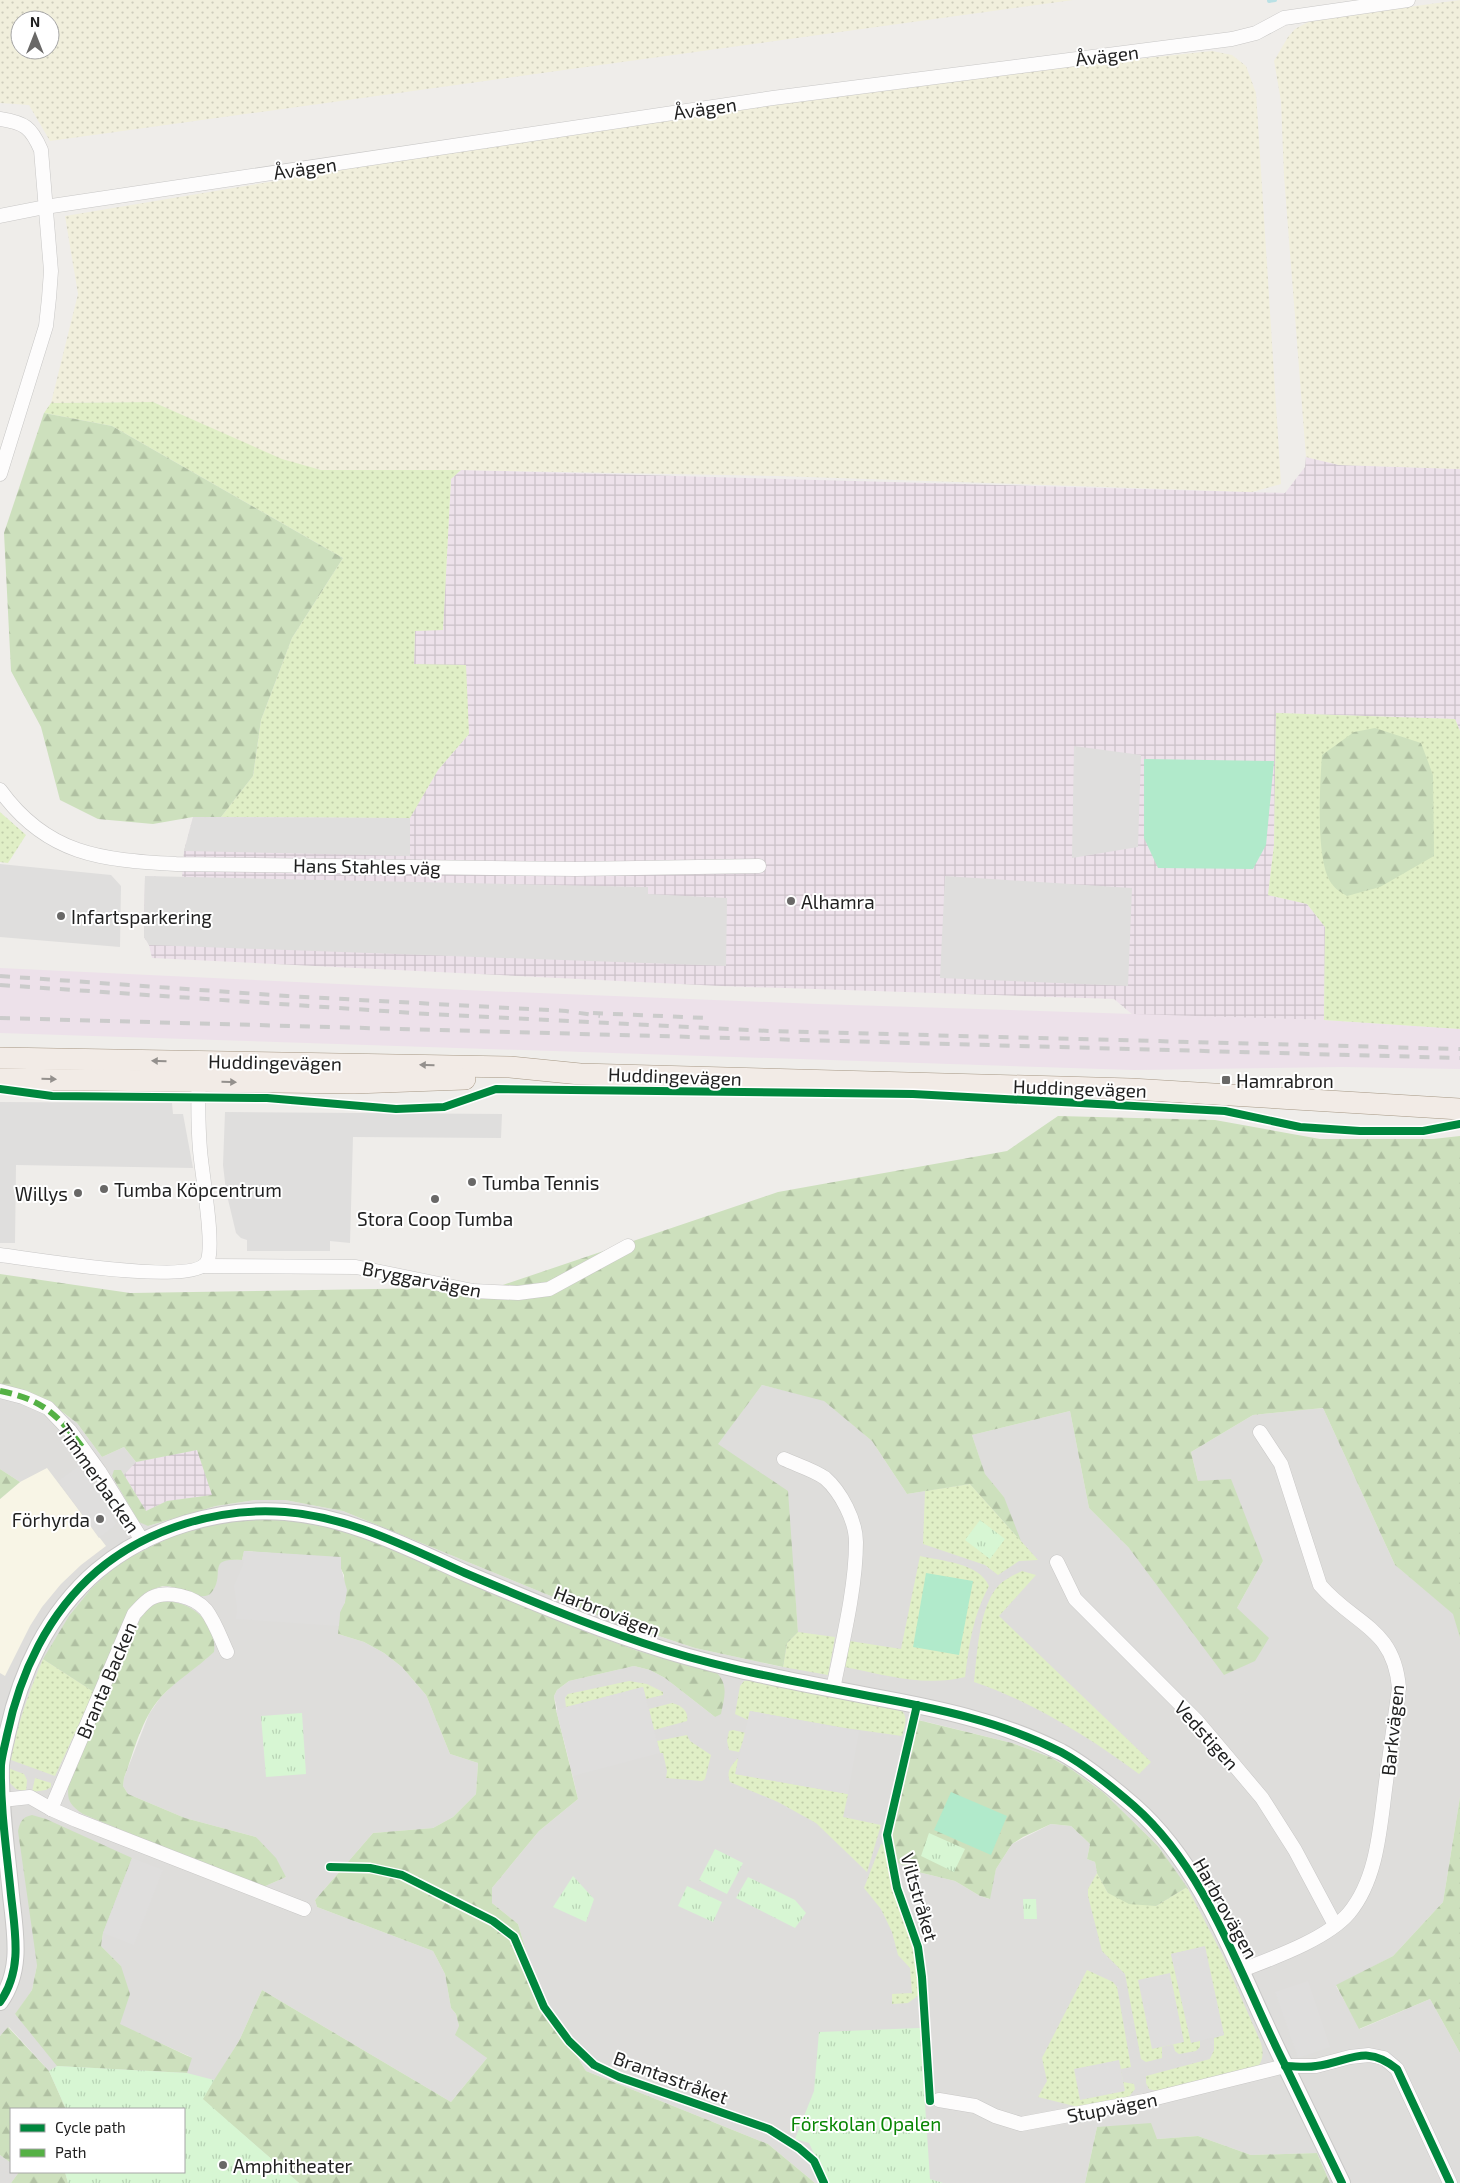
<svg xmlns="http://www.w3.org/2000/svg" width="1460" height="2183" viewBox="0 0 1460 2183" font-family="'Exo 2',sans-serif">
	<defs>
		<pattern id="industrial-grid" width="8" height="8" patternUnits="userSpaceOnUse" patternTransform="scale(1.25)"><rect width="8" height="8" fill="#ede1ea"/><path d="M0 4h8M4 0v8" fill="none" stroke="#cbc1c8"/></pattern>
		<pattern id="farmland-dots" width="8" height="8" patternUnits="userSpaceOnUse" patternTransform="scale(1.25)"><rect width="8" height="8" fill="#f1efdc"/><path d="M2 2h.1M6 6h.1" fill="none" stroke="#cecdbc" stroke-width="1.8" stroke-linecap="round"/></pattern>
		<pattern id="grass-dots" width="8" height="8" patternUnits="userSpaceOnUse" patternTransform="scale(1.25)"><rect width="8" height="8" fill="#e0efc6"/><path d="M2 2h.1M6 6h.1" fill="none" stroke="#c0cdaa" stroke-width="1.8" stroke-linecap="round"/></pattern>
		<pattern id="forest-firs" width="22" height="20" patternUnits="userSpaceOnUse" patternTransform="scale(1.25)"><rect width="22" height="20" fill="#cde0bd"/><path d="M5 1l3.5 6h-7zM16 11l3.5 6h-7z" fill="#b0c0a2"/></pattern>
		<pattern id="park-tufts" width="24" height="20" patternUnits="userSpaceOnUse" patternTransform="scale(1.25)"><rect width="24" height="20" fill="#d7f6d3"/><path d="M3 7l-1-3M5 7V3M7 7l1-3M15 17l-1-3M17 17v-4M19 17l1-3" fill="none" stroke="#b8d3b5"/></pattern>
	</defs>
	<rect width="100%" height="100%" fill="#efedea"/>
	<g fill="#dedddb" fill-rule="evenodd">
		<path d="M0,1384l48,18 29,21 25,34 22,-10 12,15 61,-12 16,45 -46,6 -21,10 -25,-41 27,56 68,-20 39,-6h30l58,11 264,108 88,29 87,19 5,-24 11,-12 -5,-60 -76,-127 45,-59 62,15 48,41 35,53 63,-10 34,13 -19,-22 -13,-40 98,-24 19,97 40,40 108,60 26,-47 -65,-80 -7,-29 62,-37 70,-7 72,157 59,49 6,24v159l-17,105 -50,54 -57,30 24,43 70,-30 30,54v130h-130l-13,-30 -66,2 -53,-19 -41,3 -60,-12 -12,56h-270l-47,-39 -182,-73 -47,-78 -21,-69 -26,-21v-15l47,-57 39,-32 -24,-103 3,-6 12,-9 65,-15 16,4 15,8 50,39 2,-44 -82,-23 -34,-13 -130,-54 -277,-55 -58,74 10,-9 11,-5 10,-2 22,6 27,-8 2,-19 4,-4 7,-2 13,1 2,-9 97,18 6,21 -9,44 26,8 20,11 18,14 24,28 24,59 28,9 -2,31 -23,23 -20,11 -60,5 -58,67 2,7 116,44 12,23 6,34 5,6 3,12 28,32 -36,44 -189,-112 -23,51 -36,58 96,84h-231l-3,-11h119v-63h-118l-17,-38 -40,-44 -9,9v-537l20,-17 -20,-13zM215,1645l-9,14 -25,18 -21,21 -11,16 -25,64 -1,8 5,8 57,24 71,19 30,40 -25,11 -192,-108zM919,1720l93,23 38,14 21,12 33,24 54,53 28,41 -89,-14 -2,-11 -8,-3 3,-15 -19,-18 -20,-2 -39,20 -16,25 -7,30 -9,-3 -25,-15 -37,-9zM103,1933l-2,13 20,20 -1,59 71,32 -176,-42 17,-25 5,-25z"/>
		<polygon points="0,2155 11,2163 11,2172 19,2172 11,2183 0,2183"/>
	</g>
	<g fill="url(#industrial-grid)">
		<polygon points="1306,457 1339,465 1460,469 1460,731 1455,719 1276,713 1274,845 1268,895 1307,904 1325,927 1324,1020 1133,1015 1114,999 721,986 152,958 149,945 144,937 145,876 182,878 184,851 193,817 409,818 438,770 469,734 414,665 415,631 443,629 451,479 461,470 1285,493 1305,467"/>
		<polygon points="197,1450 213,1495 167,1501 146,1511 124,1475 136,1462"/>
	</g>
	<polygon fill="#f8f5e6" points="47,1468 106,1546 81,1565 61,1584 42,1607 30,1626 5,1676 0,1673 0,1499 20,1482"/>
	<polygon fill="#ede1ea" points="0,968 486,991 818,1004 1324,1020 1460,1029 1460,1069 1342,1067 1134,1070 0,1033"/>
	<g fill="url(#farmland-dots)" fill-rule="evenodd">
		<path d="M0,0h1073l-1023,141 -21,-36 -29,-2zM20,20h30v30h-30z"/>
		<polygon points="1460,0 1460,469 1339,465 1306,457 1284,176 1281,101 1274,61 1288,37 1295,29 1312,20"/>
		<polygon points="1212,51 1232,55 1246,66 1256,93 1281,484 1252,492 777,476 462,470 321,470 282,460 153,402 51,403 78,294 65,216 773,98"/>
	</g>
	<g fill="url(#grass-dots)">
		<polygon points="153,402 282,459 321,470 461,470 451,479 443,630 415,631 414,664 466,665 469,734 438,770 410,818 221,817 253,776 261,720 292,638 343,558 112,426 44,413 51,403"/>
		<polygon points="1276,713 1455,719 1460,731 1460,1029 1324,1020 1325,927 1307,904 1268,895 1274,845"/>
		<polygon points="0,812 26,835 8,863 0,862"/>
		<polygon points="970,1484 1038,1560 1019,1561 998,1575 985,1565 923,1544 925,1491"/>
		<path d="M920,1556c22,5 59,7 69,30 -16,29 -20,59 -24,91 -40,10 -81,-2 -120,-10l5,-26 51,8z"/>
		<path d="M1022,1571l14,4 -37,41 152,146 -12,12c-47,-35 -110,-74 -165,-92 3,-27 5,-76 25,-97 6,-6 15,-10 23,-14z"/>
		<polygon points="798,1632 835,1637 828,1675 783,1667 787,1643"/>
		<path d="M43,1659l51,33 -39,84 -44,-16c6,-36 18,-68 32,-101z"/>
		<path d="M750,1680l152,31c7,8 2,16 0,25l-57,-8 -95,-17 -2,9 -13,-6 5,-28 4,-5z"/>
		<polygon points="629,1681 647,1684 663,1692 663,1695 646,1699 643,1687 566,1707 565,1698 568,1694"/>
		<path d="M672,1703c9,2 17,8 15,18l-33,9 -5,-21z"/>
		<polygon points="733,1730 746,1733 739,1752 729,1750 727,1741 729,1731"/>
		<polygon points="687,1735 690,1741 711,1755 705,1779 702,1781 666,1778 667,1771 663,1753 660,1753 657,1741"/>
		<path d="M738,1758l-2,16 112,20 -5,23 38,8 -14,47 -51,-49 -38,-21 -48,-20c-4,-11 1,-16 8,-24z"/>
		<polygon points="5,1767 24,1774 27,1780 26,1792 16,1789 7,1780"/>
		<polygon points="35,1778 51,1783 51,1787 46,1790 32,1792"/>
		<polygon points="881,1844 884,1845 893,1886 915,1948 920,1989 919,1995 908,2003 892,2004 892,1994 912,1993 910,1968 898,1955 892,1932 881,1909 864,1888"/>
		<path d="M1097,1873l11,20 48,13 31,-19 36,69 38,87c3,11 2,17 -5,27l-99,21 -8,-2 -3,-6v-7l64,-17 4,-9v-12l10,-3 -20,-88 -33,7 20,88 9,-1v6l-4,4 -17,3 -4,-3 -2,-7 11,-2 -31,7 9,-3v12l-16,4 -5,-3 -16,-85 -23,-23 -14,-55v-7z"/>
		<polygon points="1087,1970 1113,1982 1117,1987 1131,2067 1121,2069 1119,2061 1125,2091 1123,2082 1134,2084 1135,2089 1128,2098 1078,2107 1038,2097 1047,2081 1042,2058"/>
	</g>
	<g fill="url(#forest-firs)">
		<polygon points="44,413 112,426 343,558 292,638 261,720 253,776 221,817 193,817 153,824 98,819 60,800 41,727 11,671 4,533"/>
		<path d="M1375,728l46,15 12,32 1,81 -54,31 -33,9c-5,-3 -12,-7 -15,-12 -17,-21 -12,-101 -10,-129l32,-23z"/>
		<polygon points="1058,1116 1215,1120 1320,1139 1433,1139 1460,1136 1460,1638 1453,1614 1395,1565 1323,1408 1253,1415 1191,1452 1198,1481 1231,1479 1263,1561 1237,1608 1269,1638 1255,1661 1224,1675 1129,1548 1089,1508 1070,1411 972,1435 985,1474 1004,1497 1021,1541 970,1484 907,1494 872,1441 824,1401 762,1385 718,1444 788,1491 798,1632 787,1643 783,1667 695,1648 607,1619 343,1511 285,1500 255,1500 216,1506 148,1526 139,1522 112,1476 114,1470 121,1470 146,1511 167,1501 212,1495 197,1450 136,1462 124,1447 102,1457 77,1423 49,1402 0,1384 0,1274 130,1293 497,1287 778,1192 1007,1151"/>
		<polygon points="0,1469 20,1482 0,1499"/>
		<path d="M243,1518l38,1 30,3 60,16 100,45 130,54 34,13 82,23c12,13 7,25 4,41l-6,3 -50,-39 -15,-8 -16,-4 -65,15 -12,9 -3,6 2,13 22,90 -39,32 -47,57v15l26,21 21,69 47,78 182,73 47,39h-516l-97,-84 37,-58 23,-51 189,112 36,-44 -32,-23 4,-9 -3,-12 -5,-6 -6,-34 -12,-23 -116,-44 -2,-7 58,-67 60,-5 20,-11 23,-23 2,-31 -28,-9 -24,-59 -24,-28 -18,-14 -20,-11 -26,-8 2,-22 5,-10 -1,-27 -3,-6v-11l-97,-7 -2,9c-38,-3 -15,15 -31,33 -9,10 -31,-6 -44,-7 -13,0 -22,8 -31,16l-42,90 -51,-33 26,-43 22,-27 28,-26 39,-20 36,-15z"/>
		<path d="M161,1601c28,-2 57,21 53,51 -17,16 -37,28 -53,45 -20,22 -27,55 -37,81l-1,8 5,8 57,24 71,19 20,21 10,19 -25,11 -178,-74c-16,-11 -16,-15 -14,-34l72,-163 9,-10z"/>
		<polygon points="918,1720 1012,1743 1050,1757 1071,1769 1104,1793 1158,1846 1187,1887 1156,1906 1129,1904 1108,1893 1097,1873 1095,1862 1087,1859 1090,1844 1071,1826 1051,1824 1023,1837 1012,1844 996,1869 990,1899 980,1896 955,1881 918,1872 896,1862 892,1835"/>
		<polygon points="1460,1797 1460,2053 1430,1999 1359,2029 1336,1985 1393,1956 1443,1902"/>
		<path d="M32,1815l14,4 86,39 -29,75 -2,13 20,20 9,28 -10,30 72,34 -5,15 -130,-7 -42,-52 17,-24 5,-25 -19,-134c2,-9 4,-14 14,-16z"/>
		<polygon points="8,2027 49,2071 66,2109 11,2109 11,2163 0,2155 0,2036"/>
		<polygon points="1151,2123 1157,2139 1198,2136 1251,2155 1317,2153 1330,2183 1085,2183 1097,2127"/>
		<polygon points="19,2172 65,2172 68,2183 11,2183"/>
	</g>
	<g fill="url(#park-tufts)">
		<polygon points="980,1520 1005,1539 990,1559 965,1540"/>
		<polygon points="302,1713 306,1774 266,1777 261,1716"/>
		<polygon points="929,1833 965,1849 954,1872 921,1856"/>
		<polygon points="715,1849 743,1863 727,1894 699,1880"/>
		<polygon points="573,1876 594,1899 586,1922 553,1907"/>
		<polygon points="748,1877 795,1900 806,1913 795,1928 736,1898"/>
		<polygon points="687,1886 722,1902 713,1922 678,1906"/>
		<polygon points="1023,1899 1036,1899 1037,1919 1024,1919"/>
		<polygon points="920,2028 930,2179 943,2183 828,2183 809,2143 795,2139 814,2091 819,2032"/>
		<polygon points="57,2066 187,2073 214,2080 203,2099 299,2183 68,2183 65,2172 184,2172 184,2109 66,2109 49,2071"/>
	</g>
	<g fill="#b1eacb">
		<polygon points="1144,759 1274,761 1266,845 1253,869 1158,868 1144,838"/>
		<polygon points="926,1573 973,1581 959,1655 913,1647"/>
		<polygon points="951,1792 1007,1816 991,1855 934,1830"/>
	</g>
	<g fill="#dfdedd">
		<polygon points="1074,746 1141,755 1138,847 1072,858"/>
		<polygon points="193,817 410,818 410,856 184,851"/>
		<polygon points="0,864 111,875 121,886 120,947 0,937"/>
		<polygon points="145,876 648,887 648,894 727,898 726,966 149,945 144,937"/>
		<polygon points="945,876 1132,888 1128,986 940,978"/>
		<polygon points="0,1102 172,1103 173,1114 183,1114 193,1168 16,1165 15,1243 0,1243"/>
		<polygon points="225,1112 502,1114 501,1138 353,1137 350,1243 330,1241 330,1251 247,1251 247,1240 241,1238 236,1233 226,1191 223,1165"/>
		<polygon points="80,1465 114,1511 110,1514 117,1524 99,1538 58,1481"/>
		<polygon points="244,1551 341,1557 341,1569 347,1590 345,1602 340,1612 339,1626 236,1619 237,1607 234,1586 243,1565"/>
		<polygon points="643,1687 660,1753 573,1776 556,1710"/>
		<polygon points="750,1711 859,1731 848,1794 735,1774"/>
		<polygon points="132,1858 163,1870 134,1945 103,1933"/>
		<polygon points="1205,1946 1224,2035 1191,2043 1171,1954"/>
		<polygon points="1170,1973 1184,2042 1152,2049 1138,1980"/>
		<polygon points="1308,1981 1330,2047 1298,2058 1275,1992"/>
		<polygon points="1119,2060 1125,2091 1080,2100 1074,2069"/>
	</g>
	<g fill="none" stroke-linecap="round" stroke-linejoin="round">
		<polyline stroke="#bae1e5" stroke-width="4" points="1269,1 1275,0"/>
		<g stroke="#c8c7c6" stroke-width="15">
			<g id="minor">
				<path d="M0,119c25,4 31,8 41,31l10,121 -2,27 -3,28 -46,148"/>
				<polyline points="0,216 45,207 773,98 1232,39 1256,33 1284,18 1408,0"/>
				<path d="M0,790c47,65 101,70 176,74l400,5 183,-3"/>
				<path d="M0,1255c28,3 199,33 208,5 6,-20 -6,-85 -8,-110 -2,-25 -2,-51 -1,-76"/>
				<polyline points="204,1266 356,1267 473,1291 518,1293 549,1289 628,1246"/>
				<polyline points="0,1391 23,1397 48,1408 70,1431 99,1471 143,1542"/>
				<path d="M784,1459c13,6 30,11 41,19 16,14 31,43 31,64 0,46 -14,102 -23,147"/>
				<polyline points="1057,1562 1075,1599 1197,1721 1262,1798 1295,1850 1335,1925"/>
				<polyline points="2,1800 30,1797 51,1809 76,1820 304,1909"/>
				<path d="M51,1809l83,-195c5,-5 10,-12 17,-16 16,-8 43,-2 55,12 9,12 15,29 21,42"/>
				<path d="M1242,1970c31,-12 85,-31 107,-57 29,-35 31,-87 37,-131 4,-31 9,-63 13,-94 -5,-61 -45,-63 -79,-103l-39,-121 -21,-32"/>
				<polyline points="939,2100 975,2106 995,2116 1021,2124 1144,2101 1285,2066 1316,2066 1350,2057 1369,2055 1384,2058 1397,2069 1450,2183"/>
			</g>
		</g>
		<g stroke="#c8c7c6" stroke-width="18">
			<path id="tertiary" d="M0,2002c23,-32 15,-70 11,-107 -4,-42 -11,-87 -10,-130 1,-10 4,-20 6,-30 13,-62 41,-122 90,-164 51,-43 123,-64 188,-59 65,5 122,35 180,61 59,25 118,50 178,70 73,25 150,38 226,53 66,12 131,25 192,56 26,14 51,35 73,54 75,66 107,173 151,259 19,39 38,78 57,118"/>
		</g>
		<g stroke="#a69885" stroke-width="22">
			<g id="primary">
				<polyline points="0,1058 510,1067 580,1074 1131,1089 1460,1109"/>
				<polyline points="0,1079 354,1083 465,1079"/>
			</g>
		</g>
		<use href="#minor" stroke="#fdfcfc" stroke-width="14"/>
		<use href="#tertiary" stroke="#fdfcfc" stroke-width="16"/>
		<use href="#primary" stroke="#f2ebe6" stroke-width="21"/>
		<g stroke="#cbcbcb" stroke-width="4" stroke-dasharray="10 10" stroke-linecap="butt">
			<polyline points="0,976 287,996 566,1011 600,1016"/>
			<polyline points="0,985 428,1014 771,1031 1460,1049"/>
			<polyline points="593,1013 706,1018"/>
			<polyline points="0,1018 1460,1058"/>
		</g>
		<path stroke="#55b145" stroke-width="6" stroke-dasharray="12 6" stroke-linecap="butt" d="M0,1391c42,8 58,24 83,57"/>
		<g stroke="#fff" stroke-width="11">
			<g id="cycleway">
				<polyline points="0,1089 52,1096 267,1098 396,1109 444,1107 496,1089 913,1094 1225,1111 1300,1127 1360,1131 1423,1131 1460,1124"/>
				<polyline points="917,1705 887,1835 897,1888 918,1947 922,1977 930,2101"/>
				<polyline points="330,1867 370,1868 402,1875 493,1921 514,1937 544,2007 569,2041 594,2065 619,2077 769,2129 799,2148 814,2161 824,2183"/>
				<path d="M0,2002c23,-32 15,-70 11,-107 -4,-42 -11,-87 -10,-130 1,-10 4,-20 6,-30 13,-62 41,-122 90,-164 51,-43 123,-64 188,-59 65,5 122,35 180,61 59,25 118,50 178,70 73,25 150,38 226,53 66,12 131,25 192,56 26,14 51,35 73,54 75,66 107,173 151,259 19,39 38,78 57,118"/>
				<path d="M1285,2066c10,0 21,2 31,0 34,-4 49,-23 81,3l53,114"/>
			</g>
		</g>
		<use href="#cycleway" stroke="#00873e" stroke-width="8"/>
	</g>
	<defs><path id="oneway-solid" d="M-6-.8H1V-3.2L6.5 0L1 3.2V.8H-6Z" transform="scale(1.25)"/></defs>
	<g fill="#94908d">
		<use href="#oneway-solid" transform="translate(159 1061) rotate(-179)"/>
		<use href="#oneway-solid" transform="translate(427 1065) rotate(-178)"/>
		<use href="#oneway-solid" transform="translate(49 1079) rotate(1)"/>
		<use href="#oneway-solid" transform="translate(229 1082) rotate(1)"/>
	</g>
	<g fill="#696867" stroke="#fff" stroke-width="2">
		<circle cx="791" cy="901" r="5"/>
		<circle cx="61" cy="916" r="5"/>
		<rect x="1221" y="1075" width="10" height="10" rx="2.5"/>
		<circle cx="472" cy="1182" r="5"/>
		<circle cx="104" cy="1189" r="5"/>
		<circle cx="78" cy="1193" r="5"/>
		<circle cx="435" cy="1199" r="5"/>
		<circle cx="100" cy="1519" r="5"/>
		<circle cx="223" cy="2165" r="5"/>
	</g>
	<g text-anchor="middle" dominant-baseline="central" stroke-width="4" stroke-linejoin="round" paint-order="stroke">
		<g font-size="19" fill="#212121" stroke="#fff">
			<text transform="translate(1107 55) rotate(-7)">Åvägen</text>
			<text transform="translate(705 108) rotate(-8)">Åvägen</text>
			<text transform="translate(305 168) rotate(-8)">Åvägen</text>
			<text transform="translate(367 866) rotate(1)">Hans Stahles väg</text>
			<text transform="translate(275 1062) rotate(1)">Huddingevägen</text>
			<text transform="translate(675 1076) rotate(2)">Huddingevägen</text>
			<text transform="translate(1080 1088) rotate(2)">Huddingevägen</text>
			<text transform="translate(422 1279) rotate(11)">Bryggarvägen</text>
			<text transform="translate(99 1478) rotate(55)">Timmerbacken</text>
			<text transform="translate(607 1611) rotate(21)">Harbrovägen</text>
			<text transform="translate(106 1680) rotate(-67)">Branta Backen</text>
			<text transform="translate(1392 1730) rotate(-84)">Barkvägen</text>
			<text transform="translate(1207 1735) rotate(48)">Vedstigen</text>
			<text transform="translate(920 1897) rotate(74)">Viltstråket</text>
			<text transform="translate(1226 1908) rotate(61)">Harbrovägen</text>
			<text transform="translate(671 2077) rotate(20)">Brantastråket</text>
			<text transform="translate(1112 2107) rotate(-11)">Stupvägen</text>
		</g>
		<g font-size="19" fill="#212121" stroke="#fff" text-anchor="start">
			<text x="801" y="901">Alhamra</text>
			<text x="71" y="916">Infartsparkering</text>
			<text x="1236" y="1080">Hamrabron</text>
			<text x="482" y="1182">Tumba Tennis</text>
			<text x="114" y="1189">Tumba Köpcentrum</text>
			<text x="68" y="1193" text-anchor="end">Willys</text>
			<text x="435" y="1218" text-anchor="middle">Stora Coop Tumba</text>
			<text x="90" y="1519" text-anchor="end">Förhyrda</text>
			<text x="233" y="2165">Amphitheater</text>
		</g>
		<g font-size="19" fill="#088603" stroke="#fff">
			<text x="866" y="2123">Förskolan Opalen</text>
		</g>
	</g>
	<rect x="10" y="2108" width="175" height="65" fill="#ffffff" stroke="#a6a6a6"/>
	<rect x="20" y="2124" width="25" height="8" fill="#00873e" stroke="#a6a6a6"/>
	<text x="55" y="2133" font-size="15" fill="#212121">Cycle path</text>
	<rect x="20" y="2149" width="25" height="8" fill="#55b145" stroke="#a6a6a6"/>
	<text x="55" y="2158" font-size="15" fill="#212121">Path</text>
	<g transform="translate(35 35)"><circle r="24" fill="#ffffff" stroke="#a6a6a6"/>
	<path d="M0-4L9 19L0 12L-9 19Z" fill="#696867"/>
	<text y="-8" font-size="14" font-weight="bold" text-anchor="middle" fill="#212121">N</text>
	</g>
</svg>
